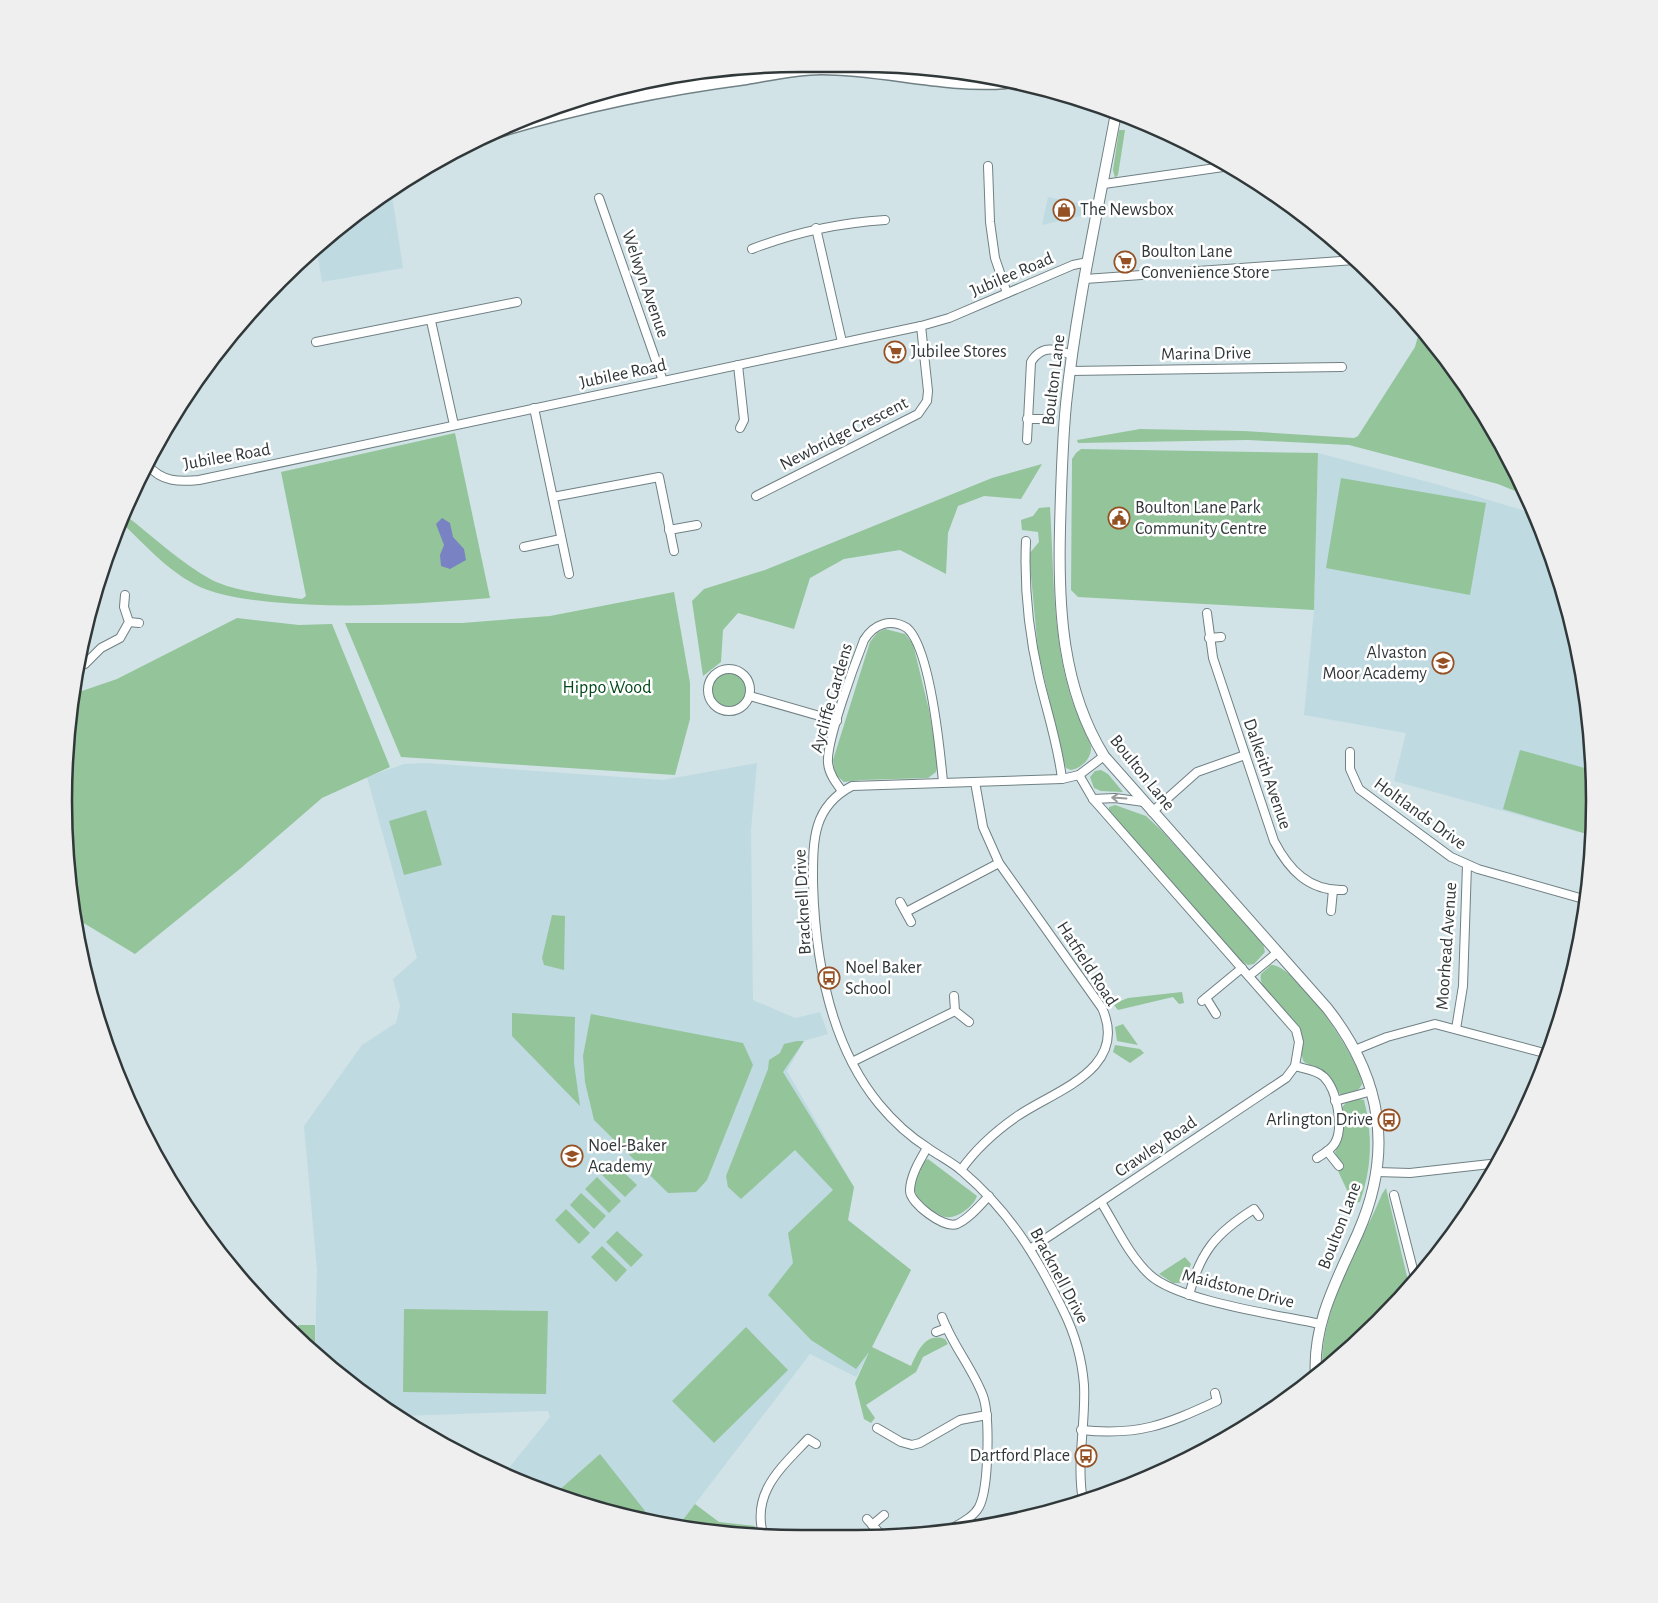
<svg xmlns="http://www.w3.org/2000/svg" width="1658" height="1603" viewBox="0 0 1658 1603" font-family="'Alegreya Sans',sans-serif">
	<rect width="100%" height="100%" fill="#d1e3e7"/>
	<g fill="#bfdae1">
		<polygon points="391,189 403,268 322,282 316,246"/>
		<polygon points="1048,197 1087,205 1085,215 1042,225"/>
		<polygon points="1318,453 1436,484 1532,513 1569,610 1593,753 1590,835 1394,781 1406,733 1304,715 1314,610"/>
		<polygon points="426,763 663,780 757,763 751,830 753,1000 795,1018 820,1012 828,1034 804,1041 787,1071 854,1187 848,1220 911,1270 856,1377 810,1354 679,1525 610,1514 504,1474 550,1417 548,1411 400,1416 352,1387 315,1351 317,1270 304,1126 362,1045 396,1023 400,1006 393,979 417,958 367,777 404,764"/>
	</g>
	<g fill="#94c49a">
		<polygon points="1119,130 1125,130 1118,175 1115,178 1113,170"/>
		<polygon points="1420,329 1442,352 1518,475 1525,495 1498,484 1349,445 1248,440 1078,443 1077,440 1140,429 1244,431 1354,438 1358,436 1415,347"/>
		<path d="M455,433l35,165c-73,6 -146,11 -219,4 -26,-3 -54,-6 -77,-18 -28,-15 -50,-40 -72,-61l3,-8c29,22 54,47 87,65 24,12 63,15 90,19l4,-3 -25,-124z"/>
		<polygon points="1081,449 1318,453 1314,610 1078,597 1071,590 1072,459 1076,453"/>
		<polygon points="1042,464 1021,499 984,496 958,506 948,533 946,574 900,550 844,559 810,578 794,629 738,613 723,630 721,662 703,676 692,601 704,589 765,570 992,478"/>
		<polygon points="1341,478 1486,503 1470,595 1326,568"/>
		<path d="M1050,507c4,63 2,129 21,190 5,17 14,32 20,49 1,12 -9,22 -20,24l-5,-2 -4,-13 -24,-104 -9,-97 10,-12 -1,-10 -16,-2 -1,-10 12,-4 6,-8z"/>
		<polygon points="674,592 690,683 690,719 675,775 401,757 345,623 462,623 550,616"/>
		<polygon points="237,618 299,625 332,624 390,767 322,798 241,868 135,954 77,919 65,850 70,705 73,694 117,679"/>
		<polygon points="885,629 905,634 913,644 929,710 938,764 936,772 928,778 861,780 844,782 835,774 833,760 870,642 877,633"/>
		<circle cx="730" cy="690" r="18"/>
		<polygon points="1520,750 1592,770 1590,835 1503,809"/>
		<polygon points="1095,771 1101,770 1108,774 1123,792 1101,791 1094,788 1090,777"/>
		<polygon points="1115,805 1146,816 1162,831 1263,943 1265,952 1254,964 1248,965 1239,960 1108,812 1109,807"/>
		<polygon points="426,810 442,865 404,875 389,821"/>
		<polygon points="552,915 565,916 564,970 544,965 542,958"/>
		<path d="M1271,965c24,-2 89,95 91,119 -4,9 -13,12 -22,10l-14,-20 -22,-12c-6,-13 1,-27 -11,-42 -10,-12 -36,-31 -32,-46z"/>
		<polygon points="1182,992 1184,1003 1179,1004 1173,997 1118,1010 1113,1004 1128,998"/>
		<polygon points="512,1013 575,1017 574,1063 580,1106 512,1036"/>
		<polygon points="591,1014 743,1043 753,1065 707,1180 696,1192 668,1193 594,1120 585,1082 583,1056"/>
		<polygon points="1123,1024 1138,1045 1117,1041 1115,1027"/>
		<path d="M797,1041h7l-21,31 71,115 -6,33 63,50 -39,77 39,19c7,-15 14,-34 34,-27l3,5 -25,13 -7,15 -50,33 9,13 -4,5 -7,-4 -9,-36 14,-31 -13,17 -45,-29 -43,-45 25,-32 -5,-30 45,-43 -38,-40 -54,49 -13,-12 -2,-11 42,-107 1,-9 11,-7 4,-9z"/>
		<polygon points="1115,1045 1140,1049 1144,1053 1130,1063 1113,1052"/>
		<path d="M1359,1099l5,1c9,35 8,68 -4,102l-7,1 -15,-32 5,-5 -8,-13 7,-20 -1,-24 7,-9z"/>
		<path d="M928,1159l49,37c-3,10 -20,23 -31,21 -8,-1 -27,-15 -30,-23 -3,-7 0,-13 2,-19 3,-7 3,-13 10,-16z"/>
		<polygon points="612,1161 637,1185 625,1197 601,1174"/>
		<polygon points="597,1177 621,1201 609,1213 585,1189"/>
		<path d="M1386,1188l24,101 -88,82c-2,-63 37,-121 60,-177z"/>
		<polygon points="581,1193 606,1216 594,1229 570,1205"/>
		<polygon points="566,1209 590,1233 579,1244 555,1220"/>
		<polygon points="617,1231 643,1255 631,1267 606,1242"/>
		<polygon points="602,1246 627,1270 616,1282 591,1257"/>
		<polygon points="1185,1257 1191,1264 1184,1283 1173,1283 1159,1274"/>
		<polygon points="404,1309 548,1311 546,1394 403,1392"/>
		<polygon points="298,1325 315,1325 315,1351 298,1336"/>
		<polygon points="746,1327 788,1370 714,1443 672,1401"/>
		<polygon points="600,1454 653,1521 610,1514 556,1493"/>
		<polygon points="695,1504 719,1522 755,1526 754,1533 746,1536 679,1525"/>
	</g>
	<polygon fill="#7982c2" points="442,518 450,523 453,537 464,549 466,560 450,569 441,566 440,555 444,545 436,524"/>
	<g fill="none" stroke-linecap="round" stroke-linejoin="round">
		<g stroke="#708084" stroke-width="10">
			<g id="minor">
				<polyline points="988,166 990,222 995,258 1007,293"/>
				<polyline points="1104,184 1230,166"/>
				<polyline points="599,198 663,381"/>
				<polyline points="816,228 842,342"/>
				<path d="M752,249c44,-17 86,-26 133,-29"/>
				<polyline points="1085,279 1355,260"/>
				<polyline points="431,321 454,425"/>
				<polyline points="316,342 517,302"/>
				<polyline points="738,365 744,420 740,428"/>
				<polyline points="1070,371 1342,367"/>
				<polyline points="534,408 569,574"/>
				<polyline points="1027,419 1044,419"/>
				<path d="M1027,440l4,-78c11,-18 25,-13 41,-7"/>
				<path d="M148,465c13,17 32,17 51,15l722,-154 28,-8 124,-53 15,-3"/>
				<polyline points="756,496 918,414 927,401 928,391 921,326"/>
				<polyline points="553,497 659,477 674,551"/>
				<polyline points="669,530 697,525"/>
				<path d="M1026,541c-2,44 3,93 13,137 8,34 19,66 23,101"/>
				<polyline points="524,547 561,539"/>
				<path d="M1207,613l6,45 61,183c15,29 35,50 69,49"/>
				<polyline points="129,622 139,623"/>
				<polyline points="1209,638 1221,637"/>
				<polyline points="79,665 85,664 101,648 120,638 129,622 124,607 125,595"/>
				<circle cx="729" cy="690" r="21"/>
				<polyline points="750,696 837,721"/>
				<polyline points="1350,752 1350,769 1359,789 1451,857 1478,869 1587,900"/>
				<path d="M1079,775l14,24 203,231 3,12 -4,24c10,3 22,4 29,11 13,13 20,50 11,66 -4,7 -12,11 -18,15"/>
				<path d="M842,791c-6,-8 -13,-17 -14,-28 -2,-22 27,-100 36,-123 10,-16 26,-22 43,-12 23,20 33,122 36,154"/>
				<polyline points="1093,799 1115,798 1144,802"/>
				<polyline points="1152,812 1197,772 1245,755"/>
				<polyline points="900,902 911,922"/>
				<polyline points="1331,911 1333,890"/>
				<polyline points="906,912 999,863"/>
				<polyline points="1249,976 1278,952"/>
				<polyline points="954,996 955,1011 969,1022"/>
				<polyline points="1206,998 1216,1014"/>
				<polyline points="1202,1001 1242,968"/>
				<polyline points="1456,1029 1463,986 1467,865"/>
				<polyline points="1355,1050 1387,1037 1435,1024 1548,1054"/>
				<polyline points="852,1062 955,1011"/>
				<polyline points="1335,1101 1372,1091"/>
				<path d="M927,1148c-7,12 -17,28 -17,43 0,12 34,38 47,33 12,-5 23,-19 32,-28"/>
				<polyline points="1327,1151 1339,1166"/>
				<path d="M961,1170c14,-20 35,-39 55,-53 37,-26 114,-47 86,-109l-103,-145 -16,-36 -8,-45"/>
				<polyline points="1377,1172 1410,1173 1499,1163"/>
				<polyline points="1394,1195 1416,1281"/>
				<path d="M1101,1202c15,24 28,54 49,73 28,26 129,40 170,49"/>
				<polyline points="1030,1249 1286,1078 1295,1066"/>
				<path d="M1189,1295c11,-43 27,-62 65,-86l5,7"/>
				<path d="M942,1317c11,29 31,52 41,79 7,20 6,92 -4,111 -6,11 -20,17 -30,23"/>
				<polyline points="936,1332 947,1328"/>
				<polyline points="877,1428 901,1442 912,1445 920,1443 960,1420 987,1415"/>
				<path d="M1081,1430c58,6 84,-5 136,-29l-2,-8"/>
				<path d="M1083,1501c-7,-39 3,-77 1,-116 -2,-26 -9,-51 -21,-75 -27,-55 -54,-99 -101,-139 -10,-9 -23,-15 -34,-23 -19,-12 -35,-27 -49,-44 -50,-61 -64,-146 -66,-222 0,-41 -1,-75 39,-96l210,-7 17,-4 25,-19"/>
				<polyline points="867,1519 884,1538"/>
				<polyline points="872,1525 884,1515"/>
				<path d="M764,1538c-14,-45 17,-70 44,-99l8,5"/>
			</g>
		</g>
		<g stroke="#708084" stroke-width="12">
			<path id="tertiary" d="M1116,113c-18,97 -40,194 -50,291 -4,42 -5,84 -6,125 -2,79 2,159 44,227l223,252c55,70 67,143 31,225 -21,47 -46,91 -42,144"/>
		</g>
		<g stroke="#708084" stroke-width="15">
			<path id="primary" d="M498,131c81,-25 164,-42 248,-53 24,-4 50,-10 75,-10 62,0 122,19 185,14"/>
		</g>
		<use href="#minor" stroke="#fff" stroke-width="8"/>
		<use href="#tertiary" stroke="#fff" stroke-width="10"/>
		<use href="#primary" stroke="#fff" stroke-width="12"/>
	</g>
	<defs><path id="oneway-shaft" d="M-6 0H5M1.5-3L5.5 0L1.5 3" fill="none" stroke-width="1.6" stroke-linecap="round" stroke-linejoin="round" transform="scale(1.25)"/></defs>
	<use stroke="#989c9c" href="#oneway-shaft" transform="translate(1119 798) rotate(-176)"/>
	<defs>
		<g id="shop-ring" transform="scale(1.125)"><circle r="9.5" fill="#fff" stroke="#955123" stroke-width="1.5"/><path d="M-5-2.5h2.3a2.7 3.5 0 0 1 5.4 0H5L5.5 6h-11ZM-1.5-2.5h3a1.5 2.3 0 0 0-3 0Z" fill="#955123"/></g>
		<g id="supermarket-ring" transform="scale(1.125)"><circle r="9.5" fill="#fff" stroke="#955123" stroke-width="1.5"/><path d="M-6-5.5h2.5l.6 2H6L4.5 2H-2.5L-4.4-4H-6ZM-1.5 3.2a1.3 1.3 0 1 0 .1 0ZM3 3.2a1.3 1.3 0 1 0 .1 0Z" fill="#955123"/></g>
		<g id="civic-ring" transform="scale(1.125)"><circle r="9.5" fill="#fff" stroke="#955123" stroke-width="1.5"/><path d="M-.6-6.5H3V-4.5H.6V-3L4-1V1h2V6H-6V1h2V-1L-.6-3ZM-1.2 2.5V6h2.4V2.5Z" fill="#955123"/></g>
		<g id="school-ring" transform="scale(1.125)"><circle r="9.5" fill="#fff" stroke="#955123" stroke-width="1.5"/><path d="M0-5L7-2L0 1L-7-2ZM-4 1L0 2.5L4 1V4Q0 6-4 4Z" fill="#955123"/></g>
		<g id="bus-ring" transform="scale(1.125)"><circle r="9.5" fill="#fff" stroke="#955123" stroke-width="1.5"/><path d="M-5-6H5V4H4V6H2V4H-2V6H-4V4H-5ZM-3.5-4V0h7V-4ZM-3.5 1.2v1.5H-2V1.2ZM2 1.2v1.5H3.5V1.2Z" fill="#955123"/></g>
	</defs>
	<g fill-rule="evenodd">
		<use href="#shop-ring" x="1064" y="210"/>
		<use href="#supermarket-ring" x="1125" y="262"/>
		<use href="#supermarket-ring" x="895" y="352"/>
		<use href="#civic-ring" x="1119" y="518"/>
		<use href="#school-ring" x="1443" y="663"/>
		<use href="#bus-ring" x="829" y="978"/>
		<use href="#bus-ring" x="1389" y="1120"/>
		<use href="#school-ring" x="572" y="1156"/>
		<use href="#bus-ring" x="1086" y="1456"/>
	</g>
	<g text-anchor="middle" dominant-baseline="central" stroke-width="5" stroke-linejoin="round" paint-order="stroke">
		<g font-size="18" fill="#31383a" stroke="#fff" text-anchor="start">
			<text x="1080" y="210">The Newsbox</text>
			<text x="1141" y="252">Boulton Lane<tspan x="1141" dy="21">Convenience Store</tspan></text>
			<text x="911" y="352">Jubilee Stores</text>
			<text x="1135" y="508">Boulton Lane Park<tspan x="1135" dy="21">Community Centre</tspan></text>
			<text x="1427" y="653" text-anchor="end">Alvaston<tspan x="1427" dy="21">Moor Academy</tspan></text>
			<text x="845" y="968">Noel Baker<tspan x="845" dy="21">School</tspan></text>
			<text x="1373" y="1120" text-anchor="end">Arlington Drive</text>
			<text x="588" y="1146">Noel-Baker<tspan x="588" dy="21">Academy</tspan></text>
			<text x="1070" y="1456" text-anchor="end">Dartford Place</text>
		</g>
		<g font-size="18" fill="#31383a" stroke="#fff">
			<text transform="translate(1012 275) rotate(-23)">Jubilee Road</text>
			<text transform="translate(645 284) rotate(71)">Welwyn Avenue</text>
			<text transform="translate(1206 354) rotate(-1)">Marina Drive</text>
			<text transform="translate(623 374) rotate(-12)">Jubilee Road</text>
			<text transform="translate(1054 380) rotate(-83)">Boulton Lane</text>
			<text transform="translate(844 434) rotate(-27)">Newbridge Crescent</text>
			<text transform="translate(227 457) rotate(-10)">Jubilee Road</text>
			<text transform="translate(832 698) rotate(-74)">Aycliffe Gardens</text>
			<text transform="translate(1142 773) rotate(51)">Boulton Lane</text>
			<text transform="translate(1267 774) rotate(71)">Dalkeith Avenue</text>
			<text transform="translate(1420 814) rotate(36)">Holtlands Drive</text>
			<text transform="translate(803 902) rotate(-93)">Bracknell Drive</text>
			<text transform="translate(1447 946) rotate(-86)">Moorhead Avenue</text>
			<text transform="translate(1087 964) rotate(57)">Hatfield Road</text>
			<text transform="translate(1156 1147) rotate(-34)">Crawley Road</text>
			<text transform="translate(1340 1226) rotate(-69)">Boulton Lane</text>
			<text transform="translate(1059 1276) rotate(62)">Bracknell Drive</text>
			<text transform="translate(1238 1289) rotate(14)">Maidstone Drive</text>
		</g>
		<g font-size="18" fill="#004818" stroke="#fff">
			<text x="607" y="688">Hippo Wood</text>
		</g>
	</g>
	<path d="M0 0H1658V1603H0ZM801 72H857A729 729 0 0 1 1586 801V801A729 729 0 0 1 857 1530H801A729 729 0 0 1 72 801V801A729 729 0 0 1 801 72Z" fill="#efefef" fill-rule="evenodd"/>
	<path fill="none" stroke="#31383a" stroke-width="2.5" d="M801 72H857A729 729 0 0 1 1586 801V801A729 729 0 0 1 857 1530H801A729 729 0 0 1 72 801V801A729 729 0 0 1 801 72Z"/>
</svg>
